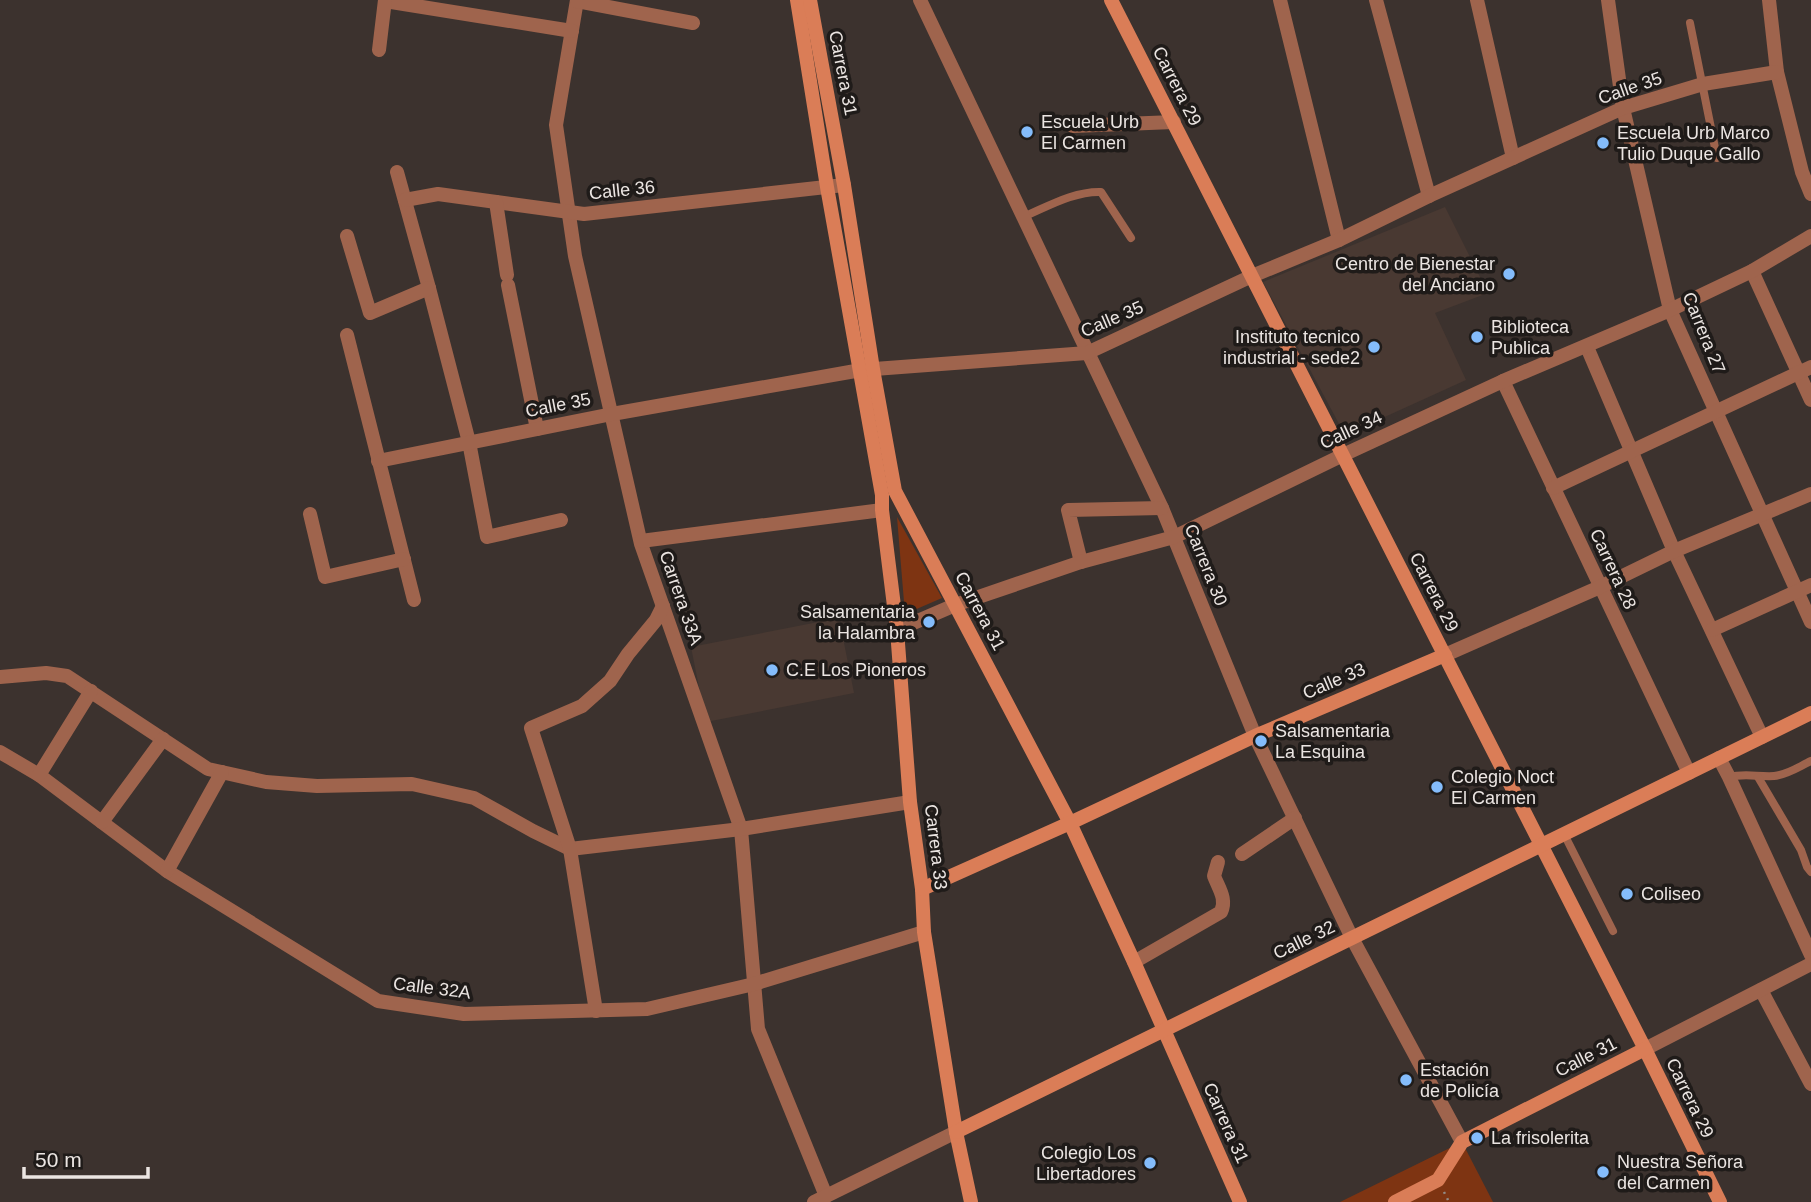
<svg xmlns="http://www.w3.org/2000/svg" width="1811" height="1202" viewBox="0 0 1811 1202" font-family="Helvetica,sans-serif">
	<rect width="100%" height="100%" fill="#3c322e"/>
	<g fill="#493932">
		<polygon points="1445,207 1488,293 1435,313 1466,380 1345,435 1263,282"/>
		<polygon points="839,618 854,693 706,722 691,647"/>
	</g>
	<g fill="#7e3412">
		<polygon points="897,517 942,598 905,614"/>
		<polygon points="1462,1142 1493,1202 1340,1202"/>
	</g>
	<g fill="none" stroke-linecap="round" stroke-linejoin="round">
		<polyline stroke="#938b87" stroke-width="2.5" stroke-dasharray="2 5" stroke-linecap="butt" points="1444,1192 1449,1202"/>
		<g stroke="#9f644d" stroke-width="8">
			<polyline points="1690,23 1717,158"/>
			<path d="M1023,217c24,-10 51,-26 78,-25l30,46"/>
			<path d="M1729,777c16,-4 29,0 45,-1 13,-1 26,-10 37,-15"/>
			<polyline points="1758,777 1801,850 1807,867 1811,872"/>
			<polyline points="1564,834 1613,931"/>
		</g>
		<g stroke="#9f644d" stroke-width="14">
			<polyline points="577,0 556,125 575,256 641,544 741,829 758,1029 826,1196"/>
			<polyline points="920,0 1162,508 1255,736 1352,938 1462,1142"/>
			<polyline points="1280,0 1339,240"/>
			<polyline points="1376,0 1429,196"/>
			<polyline points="1477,0 1513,158"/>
			<polyline points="1608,0 1623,108 1670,310 1811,622"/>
			<polyline points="1769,0 1777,72 1802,172 1811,194"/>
			<polyline points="385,1 572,31"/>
			<polyline points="577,1 693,23"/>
			<polyline points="379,50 385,0"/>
			<polyline points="1073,126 1174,122"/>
			<polyline points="397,172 429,288 469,442 487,537 561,520"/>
			<polyline points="405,200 438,194 584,214 844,185"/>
			<polyline points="496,202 507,275"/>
			<polyline points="347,236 370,313 429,288"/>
			<polyline points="1752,271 1811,400"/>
			<polyline points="508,285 537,429"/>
			<polyline points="347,335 414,600"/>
			<polyline points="1587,347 1674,551 1762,737"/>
			<polyline points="1503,381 1689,773"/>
			<polyline points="378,461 612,414 861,370 1087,353 1252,276 1339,240 1429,196 1623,108 1703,84 1777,72"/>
			<polyline points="1553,488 1811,367"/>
			<polyline points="310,514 325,577 404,559"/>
			<polyline points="641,541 882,510"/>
			<polyline points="1081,562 1068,510 1162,508"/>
			<polyline points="897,630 955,605 1081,562 1174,537 1343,455 1503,381 1670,310 1752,271 1811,236"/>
			<polyline points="1712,630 1811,585"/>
			<polyline points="1445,655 1600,587 1674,551 1811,494"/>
			<polyline points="0,677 46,673 67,676 208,769 266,782 317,786 412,784 474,798 533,831 570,849"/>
			<polyline points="0,752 39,775 167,871 378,1001 464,1014 647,1009 754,984 924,932"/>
			<polyline points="1719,758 1729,777 1811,955"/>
			<polyline points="39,775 91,691"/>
			<polyline points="102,822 163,739"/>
			<polyline points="570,849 741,829 910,802"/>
			<polyline points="1242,854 1295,818"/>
			<polyline points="167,871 222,772"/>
			<path d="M1134,962l87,-50c6,-13 -2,-23 -7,-36l4,-14"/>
			<polyline points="1761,990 1811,1084"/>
			<polyline points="596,1011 570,849 531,728 582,706 610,681 628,654 656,620 663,606"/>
			<polyline points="1645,1049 1811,964"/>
			<polyline points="814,1202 956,1132"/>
		</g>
		<g stroke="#da7d57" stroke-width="14">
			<polyline points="797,0 827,187 882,495 882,510 897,630 910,802 922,889 924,932 956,1132 971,1202"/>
			<polyline points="810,0 844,185 873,369 895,491 1070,823 1134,962 1240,1202"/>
			<polyline points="1111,0 1645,1049 1720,1202"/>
			<polyline points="922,889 1070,823 1255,736 1445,655"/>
			<polyline points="956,1132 1811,713"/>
			<polyline points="1395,1202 1438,1180 1462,1142 1645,1049"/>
		</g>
	</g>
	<g fill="#84bcfb" stroke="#1f1b19" stroke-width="2.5">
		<circle cx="1027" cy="132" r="7"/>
		<circle cx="1603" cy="143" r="7"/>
		<circle cx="1509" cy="274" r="7"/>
		<circle cx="1477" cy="337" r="7"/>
		<circle cx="1374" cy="347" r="7"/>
		<circle cx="929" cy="622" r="7"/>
		<circle cx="772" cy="670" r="7"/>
		<circle cx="1261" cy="741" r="7"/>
		<circle cx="1437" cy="787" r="7"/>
		<circle cx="1627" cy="894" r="7"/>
		<circle cx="1406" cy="1080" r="7"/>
		<circle cx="1477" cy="1138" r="7"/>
		<circle cx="1150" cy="1163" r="7"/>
		<circle cx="1603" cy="1172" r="7"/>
	</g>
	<g text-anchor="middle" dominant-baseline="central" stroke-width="7" stroke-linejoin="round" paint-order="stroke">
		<g font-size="18" fill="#ebe5e2" stroke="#1f1b19">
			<text transform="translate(843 73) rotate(79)">Carrera 31</text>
			<text transform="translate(1177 86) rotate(63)">Carrera 29</text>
			<text transform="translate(1630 88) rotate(-19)">Calle 35</text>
			<text transform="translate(622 190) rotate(-6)">Calle 36</text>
			<text transform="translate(1112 319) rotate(-23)">Calle 35</text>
			<text transform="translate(1704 333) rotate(68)">Carrera 27</text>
			<text transform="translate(558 405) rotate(-11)">Calle 35</text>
			<text transform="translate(1351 430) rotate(-25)">Calle 34</text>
			<text transform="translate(1206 565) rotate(68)">Carrera 30</text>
			<text transform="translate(1613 569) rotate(65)">Carrera 28</text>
			<text transform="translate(1434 592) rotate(63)">Carrera 29</text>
			<text transform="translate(681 598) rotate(71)">Carrera 33A</text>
			<text transform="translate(980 611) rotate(62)">Carrera 31</text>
			<text transform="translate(1334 681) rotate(-23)">Calle 33</text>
			<text transform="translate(936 847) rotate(83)">Carrera 33</text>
			<text transform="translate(1304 940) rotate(-26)">Calle 32</text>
			<text transform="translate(432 988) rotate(7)">Calle 32A</text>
			<text transform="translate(1586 1057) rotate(-27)">Calle 31</text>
			<text transform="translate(1690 1098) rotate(64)">Carrera 29</text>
			<text transform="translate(1226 1123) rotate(66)">Carrera 31</text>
		</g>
		<g font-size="18" fill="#ebe5e2" stroke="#1f1b19" text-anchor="start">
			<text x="1041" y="122">Escuela Urb<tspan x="1041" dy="21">El Carmen</tspan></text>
			<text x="1617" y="133">Escuela Urb Marco<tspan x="1617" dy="21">Tulio Duque Gallo</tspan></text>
			<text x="1495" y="264" text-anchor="end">Centro de Bienestar<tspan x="1495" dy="21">del Anciano</tspan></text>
			<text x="1491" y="327">Biblioteca<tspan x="1491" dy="21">Publica</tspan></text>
			<text x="1360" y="337" text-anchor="end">Instituto tecnico<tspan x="1360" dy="21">industrial - sede2</tspan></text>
			<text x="915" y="612" text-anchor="end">Salsamentaria<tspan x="915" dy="21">la Halambra</tspan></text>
			<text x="786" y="670">C.E Los Pioneros</text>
			<text x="1275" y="731">Salsamentaria<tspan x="1275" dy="21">La Esquina</tspan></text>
			<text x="1451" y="777">Colegio Noct<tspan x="1451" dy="21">El Carmen</tspan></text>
			<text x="1641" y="894">Coliseo</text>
			<text x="1420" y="1070">Estación<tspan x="1420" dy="21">de Policía</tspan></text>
			<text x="1491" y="1138">La frisolerita</text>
			<text x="1136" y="1153" text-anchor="end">Colegio Los<tspan x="1136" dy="21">Libertadores</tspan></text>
			<text x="1617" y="1162">Nuestra Señora<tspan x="1617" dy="21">del Carmen</tspan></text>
		</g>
	</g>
	<path d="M24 1167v10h124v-10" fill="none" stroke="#ebe5e2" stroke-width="3.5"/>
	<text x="35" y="1167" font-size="21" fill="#ebe5e2" stroke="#1f1b19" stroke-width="5" paint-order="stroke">50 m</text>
</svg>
